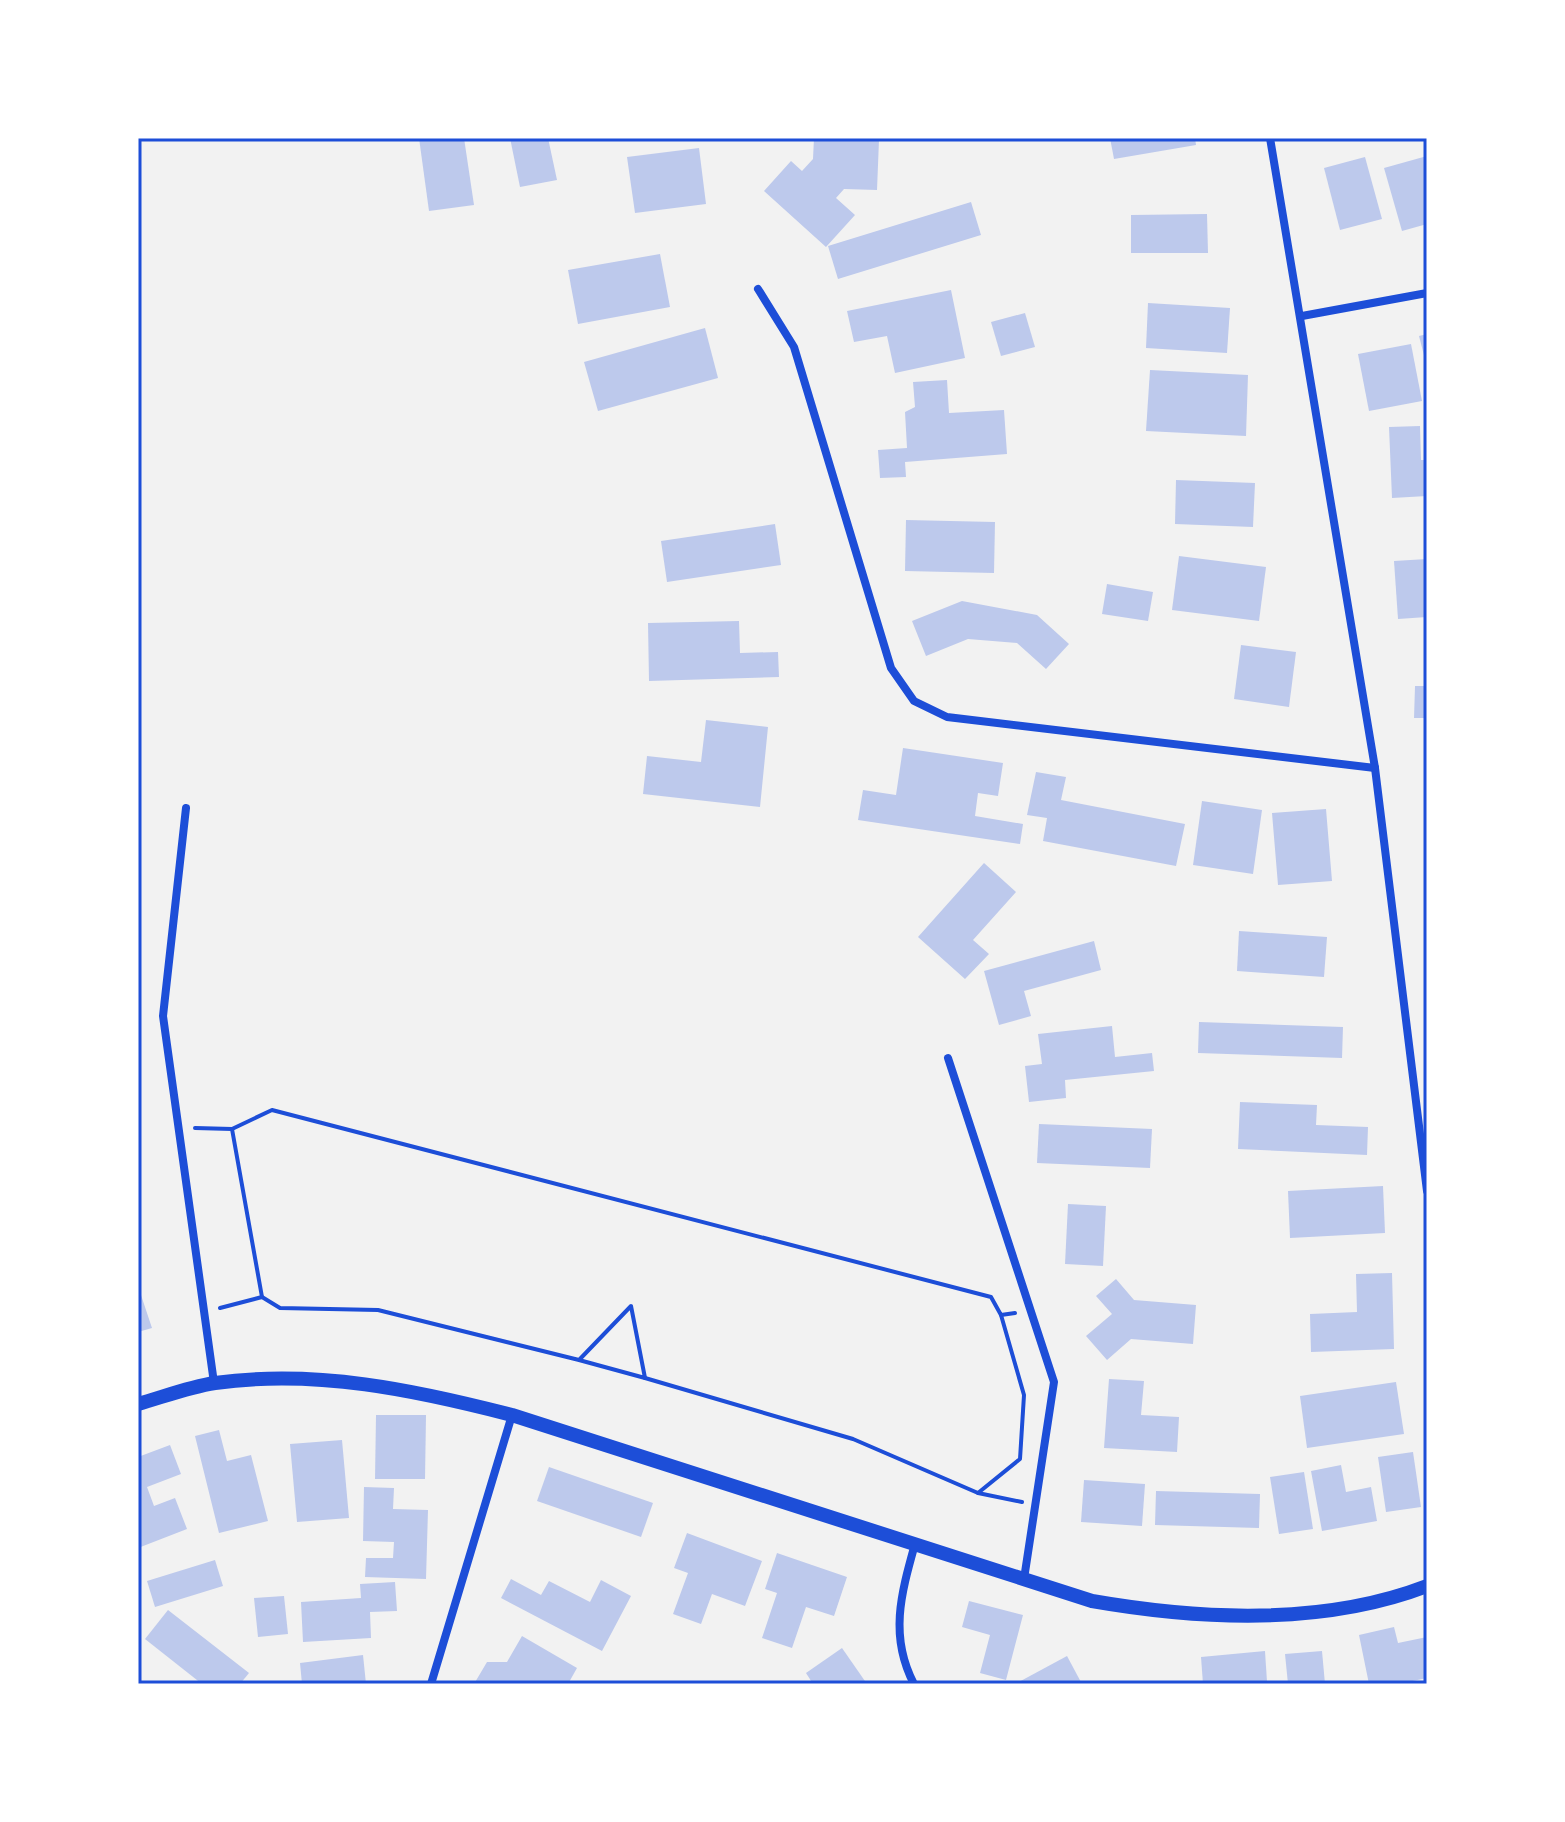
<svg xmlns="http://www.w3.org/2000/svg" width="1565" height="1822" viewBox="0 0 1565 1822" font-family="Karla,sans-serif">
	<rect width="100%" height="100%" fill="#f2f2f2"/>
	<g fill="#bdc9ec">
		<polygon points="419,138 464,138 474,205 429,211"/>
		<polygon points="510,138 548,138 557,180 520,187"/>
		<polygon points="814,138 879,140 877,190 844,189 836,198 855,215 826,247 764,191 791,161 802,171 813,159"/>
		<polygon points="1110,138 1195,138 1196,145 1114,159"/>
		<polygon points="699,148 706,204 635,213 627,157"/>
		<polygon points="1427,156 1427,224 1402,231 1384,168"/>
		<polygon points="1365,157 1382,219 1340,230 1324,168"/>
		<polygon points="971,202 981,235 838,279 828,246"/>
		<polygon points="1207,214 1208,253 1131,253 1131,215"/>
		<polygon points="660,254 670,307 578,324 568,270"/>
		<polygon points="951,290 965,358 895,373 887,336 854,342 847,311"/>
		<polygon points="1148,303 1230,308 1227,353 1146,348"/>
		<polygon points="1025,313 1035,347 1001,356 991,322"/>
		<polygon points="705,328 718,378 598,411 584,362"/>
		<polygon points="1427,334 1427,363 1426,363 1419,336"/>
		<polygon points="1411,344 1422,401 1369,411 1358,354"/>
		<polygon points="1150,370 1248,375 1246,436 1146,431"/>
		<polygon points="947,380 949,413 1004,410 1007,454 905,462 906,477 880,478 878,450 907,448 905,412 915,407 913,382"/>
		<polygon points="1420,426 1421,460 1427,460 1427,496 1392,498 1389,427"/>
		<polygon points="1176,480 1255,483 1253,527 1175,524"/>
		<polygon points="906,520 995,522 994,573 905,571"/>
		<polygon points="775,524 781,565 667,582 661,541"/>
		<polygon points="1179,556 1266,567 1259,621 1172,610"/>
		<polygon points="1427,559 1427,617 1398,619 1394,561"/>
		<polygon points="1107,584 1153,592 1148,621 1102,614"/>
		<polygon points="962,601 1037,615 1069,644 1046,669 1017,643 968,639 926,656 912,621"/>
		<polygon points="739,621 740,653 778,652 779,677 649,681 648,623"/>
		<polygon points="1241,645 1296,652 1289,707 1234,699"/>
		<polygon points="1415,686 1427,686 1427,718 1414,718"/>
		<polygon points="706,720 768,727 760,807 643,794 647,756 701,762"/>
		<polygon points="903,748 1003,763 998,796 978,793 975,816 1023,824 1020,844 858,820 863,790 896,795"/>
		<polygon points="1036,772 1066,777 1061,800 1185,824 1176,866 1043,841 1047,818 1027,815"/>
		<polygon points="1202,801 1262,810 1253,874 1193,865"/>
		<polygon points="1326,809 1332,881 1278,885 1272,813"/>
		<polygon points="984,863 1016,892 973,940 989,954 965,979 918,937"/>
		<polygon points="1239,931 1327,937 1324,977 1237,971"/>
		<polygon points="1094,941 1101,970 1024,991 1031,1016 999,1025 984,971"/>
		<polygon points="1199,1022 1343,1027 1342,1058 1198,1053"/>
		<polygon points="1112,1026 1115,1057 1152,1053 1154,1071 1065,1080 1066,1098 1029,1102 1025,1066 1042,1064 1038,1034"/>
		<polygon points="1240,1102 1317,1105 1316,1125 1368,1127 1367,1155 1238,1149"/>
		<polygon points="1039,1124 1152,1129 1150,1168 1037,1163"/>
		<polygon points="1383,1186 1385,1233 1290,1238 1288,1191"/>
		<polygon points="1068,1204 1106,1206 1103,1266 1065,1264"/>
		<polygon points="1392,1273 1394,1349 1311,1352 1310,1314 1357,1312 1356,1274"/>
		<polygon points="1116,1279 1134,1300 1196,1305 1193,1344 1131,1339 1107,1360 1086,1336 1112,1314 1096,1296"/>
		<polygon points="138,1286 152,1328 138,1332"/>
		<polygon points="1109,1379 1144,1381 1141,1415 1179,1417 1177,1452 1104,1448"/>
		<polygon points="1396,1382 1404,1434 1307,1448 1300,1396"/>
		<polygon points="376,1415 426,1415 425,1479 375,1479"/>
		<polygon points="219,1430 227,1461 251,1455 268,1521 219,1533 195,1436"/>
		<polygon points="342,1440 349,1518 297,1522 290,1444"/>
		<polygon points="170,1445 181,1474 147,1487 154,1506 175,1498 187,1529 138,1548 138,1457"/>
		<polygon points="1413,1452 1421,1507 1386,1512 1378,1457"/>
		<polygon points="1341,1465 1346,1492 1371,1487 1377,1521 1322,1531 1311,1471"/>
		<polygon points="549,1467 653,1503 641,1537 537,1501"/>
		<polygon points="1304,1472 1313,1529 1279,1534 1270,1477"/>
		<polygon points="1084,1480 1145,1484 1142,1526 1081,1522"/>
		<polygon points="364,1487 394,1488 393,1509 428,1510 426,1579 365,1577 366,1558 393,1558 394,1542 363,1541"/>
		<polygon points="1156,1491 1260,1494 1259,1528 1155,1525"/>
		<polygon points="687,1533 762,1561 745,1606 712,1594 701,1624 673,1614 688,1573 674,1568"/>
		<polygon points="777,1553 847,1577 834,1616 806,1607 792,1648 762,1638 777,1593 765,1589"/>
		<polygon points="215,1560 223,1586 155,1607 147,1581"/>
		<polygon points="511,1579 541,1595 549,1581 590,1602 601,1580 631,1596 602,1651 501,1598"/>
		<polygon points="395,1582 397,1611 370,1612 371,1638 303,1642 301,1602 361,1598 360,1584"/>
		<polygon points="284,1596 288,1634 258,1637 254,1598"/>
		<polygon points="969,1601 1023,1615 1006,1680 980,1673 990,1635 962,1627"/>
		<polygon points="168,1610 249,1673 240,1684 202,1684 145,1639"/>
		<polygon points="1394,1627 1398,1643 1427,1637 1427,1678 1398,1684 1369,1684 1359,1635"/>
		<polygon points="522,1636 577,1668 568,1684 474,1684 487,1662 507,1662"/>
		<polygon points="842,1648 867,1684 813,1684 806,1673"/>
		<polygon points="1265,1651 1267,1682 1203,1684 1201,1657"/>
		<polygon points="1322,1651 1325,1684 1288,1684 1285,1654"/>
		<polygon points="363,1655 366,1684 302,1684 300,1663"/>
		<polygon points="1067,1656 1082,1684 1015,1684"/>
	</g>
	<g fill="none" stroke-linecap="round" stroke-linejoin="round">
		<g stroke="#1d4ed8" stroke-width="4">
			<polyline points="195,1128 232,1129 272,1110 991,1297 1001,1315 1015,1313"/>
			<polyline points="262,1297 280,1308 378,1310 579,1360 631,1306 645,1378 579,1360"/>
			<polyline points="220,1308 262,1297 232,1129"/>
			<polyline points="645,1378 853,1439 978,1493 1022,1502"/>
			<polyline points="978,1493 1020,1459 1024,1395 1001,1315"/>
		</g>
		<g stroke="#1d4ed8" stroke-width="8">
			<polyline points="1270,138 1375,768 1427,1191"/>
			<polyline points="758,289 794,347 891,668 914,701 947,717 1375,768"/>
			<polyline points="1302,316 1427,293"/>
			<polyline points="186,808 163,1016 214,1383"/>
			<polyline points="948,1058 1054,1382 1024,1579"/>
			<polyline points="431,1684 512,1415"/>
			<path d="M914,1684c-25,-48 -13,-90 1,-140"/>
		</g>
		<path stroke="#1d4ed8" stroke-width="14" d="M138,1404c25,-7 51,-17 77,-21 101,-14 200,7 297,32l580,186c109,19 231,25 335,-15"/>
	</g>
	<rect width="1565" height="1822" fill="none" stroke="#ffffff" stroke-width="280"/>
	<rect x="140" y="140" width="1285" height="1542" fill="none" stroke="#1d4ed8" stroke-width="3"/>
</svg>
